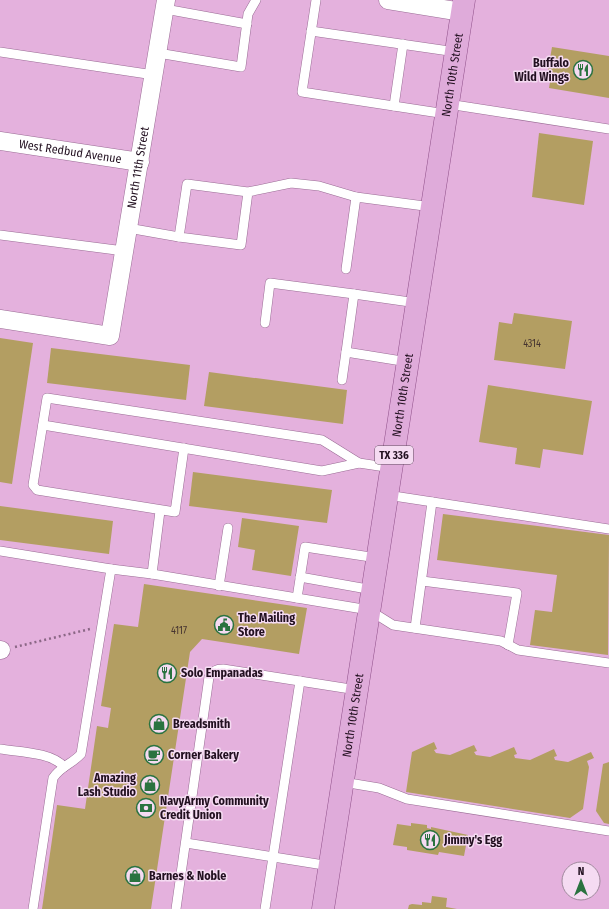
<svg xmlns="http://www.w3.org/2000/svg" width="609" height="909" viewBox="0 0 609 909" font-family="'Fira Sans Condensed',sans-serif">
	<rect width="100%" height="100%" fill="#e4b1dd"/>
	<g fill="#b39e62">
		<polygon points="552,47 609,56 609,98 549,88 552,70 548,70"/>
		<polygon points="539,133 593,141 584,205 532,197"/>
		<polygon points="514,313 572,321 565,369 494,360 499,322 512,324"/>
		<polygon points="0,338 33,343 12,484 0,482"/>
		<polygon points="51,348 190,365 186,400 47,383"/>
		<polygon points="209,372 347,390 343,424 204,406"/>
		<polygon points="488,385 592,401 583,455 543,449 540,468 515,464 517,448 479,442"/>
		<polygon points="193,472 332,490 327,523 189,506"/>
		<polygon points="0,506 113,521 109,554 0,540"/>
		<polygon points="443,514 609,535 608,655 530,645 535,610 552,612 557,575 437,560"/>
		<polygon points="242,518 299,526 291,576 252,570 255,550 238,547"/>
		<polygon points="144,584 307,608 299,654 202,639 190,652 151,909 42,909 57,805 85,809 97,726 108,728 111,708 101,706 114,624 138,627"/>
		<polygon points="434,742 437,749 434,750 436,753 450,755 474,745 477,751 474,752 476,755 490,757 514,747 517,754 514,755 515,758 530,760 554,749 557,756 554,757 555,760 568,762 591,752 594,758 587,761 589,767 583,809 570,818 406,792 412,752"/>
		<polygon points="609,762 609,824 604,823 596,811 603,764"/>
		<polygon points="411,823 427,825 427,828 431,829 431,827 468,835 464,856 439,852 438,855 407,850 407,847 393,845 397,824 411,826"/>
		<polygon points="432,896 447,898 446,907 457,909 408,909 409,905 412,904 422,905 422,902 431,903"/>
	</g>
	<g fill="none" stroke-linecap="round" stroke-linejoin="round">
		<g stroke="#9a6c95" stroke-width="10">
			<g id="lane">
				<polyline points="316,0 302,92 446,114"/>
				<polyline points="165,9 247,24"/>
				<polyline points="311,31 456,52"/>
				<polyline points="0,52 154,75"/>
				<polyline points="158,53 241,67 248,14 256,0"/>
				<polyline points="448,104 609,129"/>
				<polyline points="394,106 403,44"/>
				<polyline points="248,192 241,245 179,237 187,184 248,192 291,183 319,186 356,197"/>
				<polyline points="128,228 179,237"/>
				<polyline points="0,235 124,251"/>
				<polyline points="346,269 356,197 432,207"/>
				<polyline points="265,323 270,283 354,294"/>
				<polyline points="408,362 346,352 354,294 417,303"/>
				<polyline points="342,380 346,352"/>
				<polyline points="43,425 322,471 359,463 392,468"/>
				<polyline points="184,448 175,512 37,490 33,485 47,398 322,440 359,463"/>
				<polyline points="387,495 609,529"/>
				<polyline points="160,511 152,574 369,610 393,625 501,641 518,650 609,663"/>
				<polyline points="0,551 111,569"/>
				<polyline points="300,577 373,590"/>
				<polyline points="422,581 517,593 508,645"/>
				<polyline points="219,586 228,528"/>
				<polyline points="297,598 305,547 377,558"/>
				<polyline points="415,628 432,502"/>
				<path d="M0,749c18,3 52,3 64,18"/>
				<polyline points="343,782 379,788 407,799 609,831"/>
				<polyline points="186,843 330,866"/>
				<path d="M33,909l20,-131c8,-12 19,-14 28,-24l30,-185 41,5"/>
				<path d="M176,909l33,-232c4,-6 7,-8 14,-8l134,21"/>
				<polyline points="265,909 300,681"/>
			</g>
		</g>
		<g stroke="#9a6c95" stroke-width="19">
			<g id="street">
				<polyline points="388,0 462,12"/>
				<path id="s1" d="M0,141l140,21"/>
				<path id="s2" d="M0,319l110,17 56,-336"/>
				<polyline points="0,650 1,650"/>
			</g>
		</g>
		<g stroke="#8f5089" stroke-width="23">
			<g id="primary">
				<path id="s3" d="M323,909l141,-909"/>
			</g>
		</g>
		<polyline stroke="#8b6786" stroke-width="2.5" stroke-dasharray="2 3" stroke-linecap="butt" points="15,647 90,629"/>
		<use href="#lane" stroke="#fff" stroke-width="9"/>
		<use href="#street" stroke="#fff" stroke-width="18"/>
		<use href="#primary" stroke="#dfabda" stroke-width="22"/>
	</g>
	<defs>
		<g id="restaurant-ring" transform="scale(1)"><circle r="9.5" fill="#f5dbf2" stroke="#2a7340" stroke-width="1.5"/><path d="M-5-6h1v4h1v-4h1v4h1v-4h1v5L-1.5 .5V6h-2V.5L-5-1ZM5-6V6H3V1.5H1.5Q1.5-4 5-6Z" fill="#2a7340"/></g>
		<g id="civic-ring" transform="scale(1)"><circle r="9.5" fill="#f5dbf2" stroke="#2a7340" stroke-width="1.5"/><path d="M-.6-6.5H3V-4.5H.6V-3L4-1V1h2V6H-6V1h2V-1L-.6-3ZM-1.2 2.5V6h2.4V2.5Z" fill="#2a7340"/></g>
		<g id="shop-ring" transform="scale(1)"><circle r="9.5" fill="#f5dbf2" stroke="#2a7340" stroke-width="1.5"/><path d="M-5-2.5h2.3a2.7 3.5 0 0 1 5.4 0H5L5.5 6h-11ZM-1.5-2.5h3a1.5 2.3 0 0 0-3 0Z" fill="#2a7340"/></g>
		<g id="cafe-ring" transform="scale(1)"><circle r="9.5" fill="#f5dbf2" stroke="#2a7340" stroke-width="1.5"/><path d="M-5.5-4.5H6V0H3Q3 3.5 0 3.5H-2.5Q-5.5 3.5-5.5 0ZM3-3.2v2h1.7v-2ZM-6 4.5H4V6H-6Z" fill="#2a7340"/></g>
		<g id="bank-ring" transform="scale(1)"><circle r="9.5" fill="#f5dbf2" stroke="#2a7340" stroke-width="1.5"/><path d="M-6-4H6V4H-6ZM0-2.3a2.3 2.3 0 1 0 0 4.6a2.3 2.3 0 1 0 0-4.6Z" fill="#2a7340"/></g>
	</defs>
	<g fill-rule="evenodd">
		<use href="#restaurant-ring" x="583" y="70"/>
		<use href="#civic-ring" x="224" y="625"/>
		<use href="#restaurant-ring" x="167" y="673"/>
		<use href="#shop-ring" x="159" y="724"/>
		<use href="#cafe-ring" x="154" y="755"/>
		<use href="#shop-ring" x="150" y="785"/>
		<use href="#bank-ring" x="146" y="808"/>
		<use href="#restaurant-ring" x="430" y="840"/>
		<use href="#shop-ring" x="135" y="876"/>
	</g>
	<g text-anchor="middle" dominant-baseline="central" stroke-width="3" stroke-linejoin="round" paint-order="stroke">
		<g font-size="10" fill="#463430">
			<text x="532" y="344">4314</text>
			<text x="179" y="631">4117</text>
		</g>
		<rect fill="#f5dbf2" stroke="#614d5f" stroke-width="1" x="375" y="446" width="38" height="18" rx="3"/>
		<g font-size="11" font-weight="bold" fill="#221020">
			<text x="394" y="455">TX 336</text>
		</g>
		<g font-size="12" font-weight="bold" fill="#221020" stroke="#f5dbf2" text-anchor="start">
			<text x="569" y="63" text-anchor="end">Buffalo<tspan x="569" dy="14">Wild Wings</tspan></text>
			<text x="238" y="618">The Mailing<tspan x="238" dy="14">Store</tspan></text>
			<text x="181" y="673">Solo Empanadas</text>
			<text x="173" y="724">Breadsmith</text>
			<text x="168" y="755">Corner Bakery</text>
			<text x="136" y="778" text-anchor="end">Amazing<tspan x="136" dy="14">Lash Studio</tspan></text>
			<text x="160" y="801">NavyArmy Community<tspan x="160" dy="14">Credit Union</tspan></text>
			<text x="444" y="840">Jimmy's Egg</text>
			<text x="149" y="876">Barnes &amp; Noble</text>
		</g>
		<g font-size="12" fill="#221020" stroke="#f5dbf2">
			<text stroke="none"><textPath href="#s3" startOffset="844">North 10th Street</textPath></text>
			<text stroke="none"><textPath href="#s1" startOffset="71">West Redbud Avenue</textPath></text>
			<text stroke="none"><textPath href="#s2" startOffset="282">North 11th Street</textPath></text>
			<text stroke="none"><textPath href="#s3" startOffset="520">North 10th Street</textPath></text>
			<text stroke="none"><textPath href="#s3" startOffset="196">North 10th Street</textPath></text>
		</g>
	</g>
	<g transform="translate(581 881)"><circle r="19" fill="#f5dbf2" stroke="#a18a9e"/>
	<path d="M0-3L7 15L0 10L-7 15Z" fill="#2a7340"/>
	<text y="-6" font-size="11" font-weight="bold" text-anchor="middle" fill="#221020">N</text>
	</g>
</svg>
